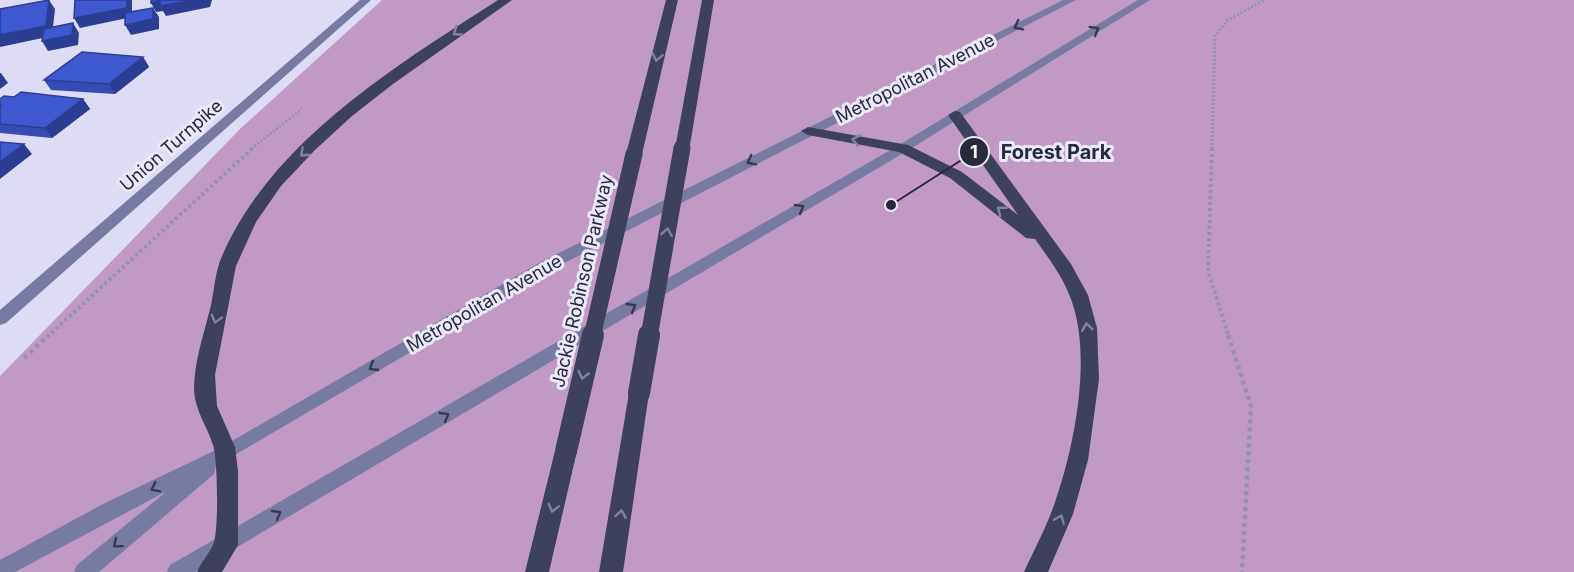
<svg xmlns="http://www.w3.org/2000/svg" width="1574" height="572" viewBox="0 0 1574 572" font-family="Inter,sans-serif">
	<rect width="100%" height="100%" fill="#dedbf4"/>
	<polygon fill="#c19ac4" points="382,0 1574,0 1574,572 0,572 0,376 241,128"/>
	<g fill="none" stroke-linecap="round" stroke-linejoin="round">
		<g stroke="#9190b9" stroke-width="3" stroke-dasharray="2 2" stroke-linecap="butt">
			<polyline points="251,149 302,109"/>
			<polyline points="1212,149 1215,36 1228,20 1264,0"/>
		</g>
		<g stroke="#9190b9" stroke-width="4" stroke-dasharray="3 3" stroke-linecap="butt">
			<polyline points="1212,148 1208,271 1229,337"/>
			<polyline points="47,337 253,148"/>
		</g>
		<g stroke="#9190b9" stroke-width="4.5" stroke-dasharray="4 4" stroke-linecap="butt">
			<polyline points="1228,335 1251,406 1242,572"/>
			<polyline points="24,358 49,335"/>
		</g>
		<g fill="#777aa1" fill-rule="evenodd">
			<polygon points="360,0 371,0 6,323 0,325 0,310"/>
			<polygon points="1063,0 1076,0 549,271 216,466 214,474 99,572 74,572 77,565 167,491 15,572 0,572 0,560 103,504 220,448 539,263"/>
			<polygon points="1138,0 1150,0 907,151 195,572 167,572 170,565 899,145"/>
		</g>
		<g fill="#3e415b" fill-rule="evenodd">
			<path d="M498,0h14l-119,84 -41,32 -37,34 -34,36 -25,36 -20,44 -21,109 2,31 18,41 3,24v74l-16,27h-25c4,-10 12,-18 16,-27 6,-12 5,-86 0,-100 -6,-19 -18,-34 -19,-55 0,-29 10,-56 17,-85 3,-14 4,-30 9,-44 48,-118 176,-195 278,-261z"/>
			<polygon points="666,0 678,0 642,154 634,159 626,154"/>
			<polygon points="702,0 714,0 692,133 685,137 678,133"/>
			<path d="M955,111l5,1 111,152 17,31 9,33 2,51 -11,81 -15,54 -25,58h-24c10,-22 22,-44 30,-67 20,-56 38,-145 18,-203 -8,-24 -23,-43 -37,-63l-9,-1 -76,-60 -51,-26 -91,-17 -7,-4 7,-4 100,18 54,27 56,43 -70,-100z"/>
			<polygon points="639,385 646,387 649,393 623,572 599,572 629,393 632,387"/>
			<polygon points="566,442 574,445 577,451 549,572 525,572 555,451 558,445"/>
		</g>
		<polyline stroke="#3e415b" stroke-width="14" points="682,149 685,133"/>
		<g stroke="#3e415b" stroke-width="17">
			<polyline points="592,337 634,154"/>
			<polyline points="649,337 682,148"/>
		</g>
		<g stroke="#3e415b" stroke-width="22">
			<polyline points="639,393 649,335"/>
			<polyline points="566,451 593,335"/>
		</g>
	</g>
	<g fill="#354cb3">
		<polygon points="143,57 149,67 115,94 51,90 44,80"/>
		<polygon points="14,97 83,99 90,109 52,138 0,133 0,99"/>
	</g>
	<g fill="#2b3e92">
		<polygon points="49,0 55,9 52,36 0,47 0,35"/>
		<polygon points="127,0 132,0 132,17 80,28 74,18"/>
		<polygon points="194,0 212,0 210,7 166,16 163,11 156,12 151,3 160,1"/>
		<polygon points="153,8 159,17 159,29 131,35 125,25"/>
		<polygon points="73,23 79,33 78,45 48,51 42,41"/>
		<polygon points="143,57 149,67 115,94 109,84"/>
		<polygon points="0,73 1,73 8,83 0,89"/>
		<polygon points="83,99 90,109 52,138 45,128"/>
		<polygon points="24,144 32,154 0,179 0,162"/>
	</g>
	<g fill="#3e58d0" stroke="#2b3e92" stroke-width="1.5">
		<polygon points="49,0 46,26 0,35 0,9"/>
		<polygon points="75,0 127,0 127,8 74,18"/>
		<polygon points="151,0 194,0 160,6 160,1 151,3"/>
		<polygon points="153,8 153,19 125,25 125,13"/>
		<polygon points="73,23 72,35 42,41 44,29"/>
		<polygon points="82,52 143,57 109,84 44,80"/>
		<polygon points="21,92 83,99 45,128 0,124 0,107 1,106 0,106 0,99 4,96 14,97"/>
		<polygon points="0,142 24,144 0,162"/>
	</g>
	<defs><path id="oneway-chevron" d="M-2-3.5L2.5 0L-2 3.5" fill="none" stroke-width="1.6" stroke-linecap="round" stroke-linejoin="round" transform="scale(1.5)"/></defs>
	<g stroke="#38394e">
		<use href="#oneway-chevron" transform="translate(1018 26) rotate(153)"/>
		<use href="#oneway-chevron" transform="translate(1095 30) rotate(-31)"/>
		<use href="#oneway-chevron" transform="translate(751 161) rotate(153)"/>
		<use href="#oneway-chevron" transform="translate(800 208) rotate(-30)"/>
		<use href="#oneway-chevron" transform="translate(632 307) rotate(-30)"/>
		<use href="#oneway-chevron" transform="translate(373 367) rotate(150)"/>
		<use href="#oneway-chevron" transform="translate(445 416) rotate(-30)"/>
		<use href="#oneway-chevron" transform="translate(155 488) rotate(154)"/>
		<use href="#oneway-chevron" transform="translate(277 514) rotate(-30)"/>
		<use href="#oneway-chevron" transform="translate(117 544) rotate(140)"/>
	</g>
	<g stroke="#83849b">
		<use href="#oneway-chevron" transform="translate(457 32) rotate(147)"/>
		<use href="#oneway-chevron" transform="translate(657 57) rotate(102)"/>
		<use href="#oneway-chevron" transform="translate(856 140) rotate(-170)"/>
		<use href="#oneway-chevron" transform="translate(304 153) rotate(137)"/>
		<use href="#oneway-chevron" transform="translate(1001 210) rotate(-142)"/>
		<use href="#oneway-chevron" transform="translate(667 232) rotate(-80)"/>
		<use href="#oneway-chevron" transform="translate(216 319) rotate(106)"/>
		<use href="#oneway-chevron" transform="translate(1087 327) rotate(-98)"/>
		<use href="#oneway-chevron" transform="translate(583 375) rotate(103)"/>
		<use href="#oneway-chevron" transform="translate(553 508) rotate(104)"/>
		<use href="#oneway-chevron" transform="translate(621 514) rotate(-80)"/>
		<use href="#oneway-chevron" transform="translate(1060 519) rotate(-68)"/>
	</g>
	<g text-anchor="middle" dominant-baseline="central" stroke-width="6" stroke-linejoin="round" paint-order="stroke">
		<g font-size="18" fill="#282939" stroke="#ebe8fb">
			<text transform="translate(915 78) rotate(-27)">Metropolitan Avenue</text>
			<text transform="translate(171 145) rotate(-41)">Union Turnpike</text>
			<text transform="translate(582 281) rotate(-77)">Jackie Robinson Parkway</text>
			<text transform="translate(484 303) rotate(-30)">Metropolitan Avenue</text>
		</g>
	</g>
	<path fill="none" stroke="#282939" stroke-width="2" d="M891 205L974 152"/>
	<g fill="#282939" stroke="#ebe8fb" stroke-width="2">
		<circle cx="891" cy="205" r="6"/>
		<circle cx="974" cy="152" r="15"/>
	</g>
	<g font-size="18" text-anchor="middle" font-weight="bold" fill="#fff">
		<text x="974" y="158">1</text>
	</g>
	<g font-size="20" text-anchor="middle" font-weight="bold" fill="#282939" stroke="#ebe8fb" stroke-width="6" stroke-linejoin="round" paint-order="stroke">
		<text x="1056" y="159">Forest Park</text>
	</g>
</svg>
